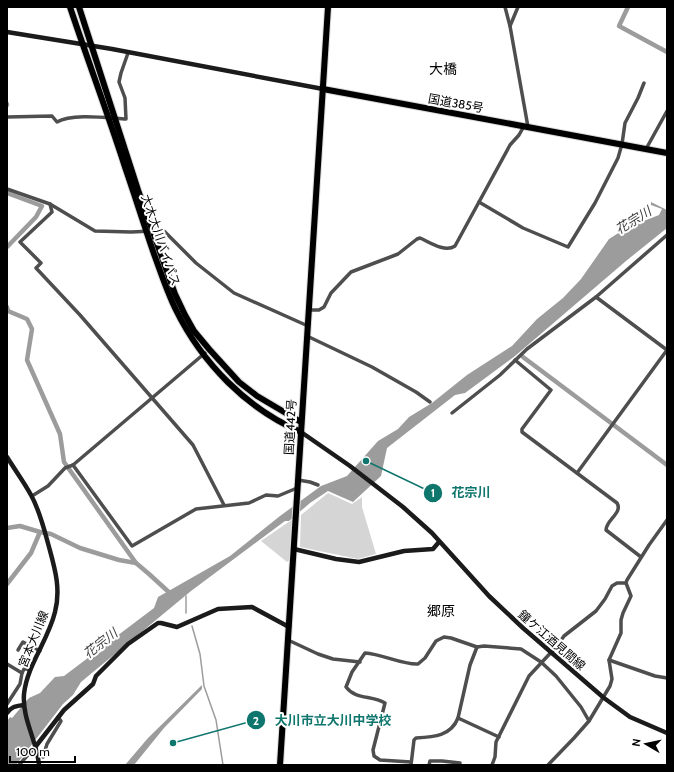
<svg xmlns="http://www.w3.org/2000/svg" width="674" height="772" viewBox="0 0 674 772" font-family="Cabin,'Noto Sans JP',sans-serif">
	<rect width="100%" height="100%" fill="#fff"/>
	<g fill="#d5d5d5">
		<polygon points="328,493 352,504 362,497 362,507 376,554 358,559 300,547 301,515"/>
		<polygon points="293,519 294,557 287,562 261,541"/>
	</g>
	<g fill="#9c9c9c">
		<polygon points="651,202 667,210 667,228 626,261 515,356 465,393 455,395 387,448 381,476 353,502 328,491 310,503 289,521 285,521 191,591 81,682 73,695 63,704 16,765 7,765 7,721 10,717 12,718 29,698 40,693 55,677 64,676 154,608 158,597 230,556 280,516 321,486 347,476 378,441 398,429 409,417 432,403 467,375 512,346 537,319 563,298 581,279 609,239 628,227 659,215 662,209 651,205"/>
		<polygon points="202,685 202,689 164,728 134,765 125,765 148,738"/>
	</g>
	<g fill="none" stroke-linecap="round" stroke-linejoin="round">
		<g stroke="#9c9c9c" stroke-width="1.5">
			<polyline points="186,596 186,613"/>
			<polyline points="192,626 200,654 204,686 216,720 223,765"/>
		</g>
		<g stroke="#9c9c9c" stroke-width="4.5">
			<polyline points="628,7 619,26 667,52"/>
			<polyline points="7,104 7,105"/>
			<polyline points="7,193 42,206 36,217 7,247"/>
			<polyline points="7,307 8,311 27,319 32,329 27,360 60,434 64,462 136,563"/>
			<polyline points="523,357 667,465"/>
			<polyline points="7,528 20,526 40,532 51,534 80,548 119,560 136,563 149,574 172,595"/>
			<polyline points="7,584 31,553 40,532"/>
		</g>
		<g stroke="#dbdbdb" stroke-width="8">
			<g id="highway">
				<path d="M70,7c18,54 38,107 55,160 10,29 19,58 29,87 7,19 13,38 22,56 26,53 71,99 125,122"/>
				<polyline points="79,7 138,190 175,294 185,315 194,331 209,349 239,382 257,396 301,422"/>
				<polyline points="323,89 667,153"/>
				<polyline points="280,765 328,7"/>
			</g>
		</g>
		<g stroke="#4e4e4e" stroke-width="3.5">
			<polyline points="505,7 510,26 528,127"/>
			<polyline points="510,26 518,7"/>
			<path d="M7,117l45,-1 5,6c15,-9 51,-4 69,-3l-1,-21 -6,-16 2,-9 7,-20"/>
			<polyline points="646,149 667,111"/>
			<polyline points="7,189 50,204 95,231 131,232 153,231 164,231 196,263 234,293 308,326"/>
			<polyline points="479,202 523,228 568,247 595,203 618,158 622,144 625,123 638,98 644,83"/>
			<polyline points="50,204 52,212 20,242 41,263 36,268 80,315 193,445 224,505"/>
			<polyline points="596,297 667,350"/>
			<path d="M309,310h10l5,-3 7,-14 20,-21 47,-18 19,-15 3,-1c9,4 25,15 35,8l55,-101 9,-10 5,-9"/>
			<polyline points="307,336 372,367 416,392 430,402"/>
			<path d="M515,360l36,30 -29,39v3l95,71c6,10 -11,17 -11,27l35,27"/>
			<polyline points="452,413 500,375 527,349 596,297 667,235"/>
			<polyline points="73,465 132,546 196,509 249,503 266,495 278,496 297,488"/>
			<polyline points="577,473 667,350"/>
			<polyline points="298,480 310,482 318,485"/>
			<polyline points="32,496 48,486 65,468 73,465 205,353"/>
			<polyline points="288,640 318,654 333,659 360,662"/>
			<polyline points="18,650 23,642 40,651"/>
			<polyline points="609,660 655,676 667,678"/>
			<polyline points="7,664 22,673"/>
			<polyline points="7,704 20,684 22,673 24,669 27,669 30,671"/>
			<polyline points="458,718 499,737"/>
			<polyline points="43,757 47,744 61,721 58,717"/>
			<path d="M411,762l-31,-2 -6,-4 -1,-6 12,-47c-14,-8 -29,-3 -39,-16l6,-15 13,-19c17,1 38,12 53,11l7,-6 11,-17 8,-4 7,1 26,9 7,-1 37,3 20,13 15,14 25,31 8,14"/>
			<polyline points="19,765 36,746"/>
			<path d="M411,765l3,-25 2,-2c18,-1 35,-2 42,-20l12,-53 7,-18"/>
			<polyline points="429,765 430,761 442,761 460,763"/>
			<polyline points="492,765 495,757 496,742 529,676 557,646 564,636 596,611 605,599 612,586 617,583 626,583"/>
			<polyline points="548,765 574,738 589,721 610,686 612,679 609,660 621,633 621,620 623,613 631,596 626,583 627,580 649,545 667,520"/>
		</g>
		<g stroke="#1b1b1b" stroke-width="4.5">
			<polyline points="7,32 112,49 323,89"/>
			<polyline points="301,432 350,466 403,507 432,533 489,596 523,628 604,698 630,717 667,733"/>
			<path d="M7,457c8,13 17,25 24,38 9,16 13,34 18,52 6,22 12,42 6,65 -7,29 -28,53 -31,82 -2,25 13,47 15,71"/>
			<polyline points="294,549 336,559 359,562 404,551 433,549 439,542"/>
			<path d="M7,713c5,-7 9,-7 17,-8"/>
			<polyline points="36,746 64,710 93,684 96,676 128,644 158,623 161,623 177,627 218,609 252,607 289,627"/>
		</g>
		<use href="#highway" stroke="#000" stroke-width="6"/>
	</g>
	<g text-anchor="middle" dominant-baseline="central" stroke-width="4" stroke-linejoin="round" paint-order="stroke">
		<g font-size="12" fill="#000" stroke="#fff">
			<text transform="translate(456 103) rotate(10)">国道385号</text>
			<text transform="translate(161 240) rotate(71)">大木大川バイパス</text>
			<text transform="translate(290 427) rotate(-87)">国道442号</text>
			<text transform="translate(33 639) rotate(-68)">宮本大川線</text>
			<text transform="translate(552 640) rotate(41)">鐘ケ江酒見間線</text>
		</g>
		<g font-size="13" font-style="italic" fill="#3d3d3d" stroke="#fff">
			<text transform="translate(633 220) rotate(-32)">花宗川</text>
			<text transform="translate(100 643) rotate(-38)">花宗川</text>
		</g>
		<g font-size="14" fill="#000" stroke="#fff">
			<text x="443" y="69">大橋</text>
			<text x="441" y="611">郷原</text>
		</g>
	</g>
	<path fill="none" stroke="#0f766e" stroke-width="1.5" d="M366 461L433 493M173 743L256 720"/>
	<g fill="#0f766e" stroke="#fff" stroke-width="1.5">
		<circle cx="366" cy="461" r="4"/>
		<circle cx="173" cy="743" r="4"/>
		<circle cx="433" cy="493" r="10"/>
		<circle cx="256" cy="720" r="10"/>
	</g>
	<g font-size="12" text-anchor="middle" font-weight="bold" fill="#fff">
		<text x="433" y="497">1</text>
		<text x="256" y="725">2</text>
	</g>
	<g font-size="13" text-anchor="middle" font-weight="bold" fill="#0f766e" stroke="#fff" stroke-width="4" stroke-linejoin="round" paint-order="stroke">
		<text x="471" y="497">花宗川</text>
		<text x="333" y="725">大川市立大川中学校</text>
	</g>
	<rect width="674" height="772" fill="none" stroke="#000000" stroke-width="16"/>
	<g transform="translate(646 744) rotate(279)" stroke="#ffffff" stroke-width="3" paint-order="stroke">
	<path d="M0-3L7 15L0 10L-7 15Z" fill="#000000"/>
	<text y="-6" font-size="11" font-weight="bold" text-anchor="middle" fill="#000000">N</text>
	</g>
	<path d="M10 756v6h65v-6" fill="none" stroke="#000000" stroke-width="2"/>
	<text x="16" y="756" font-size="12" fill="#000000" stroke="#ffffff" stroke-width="3" paint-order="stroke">100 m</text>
</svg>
